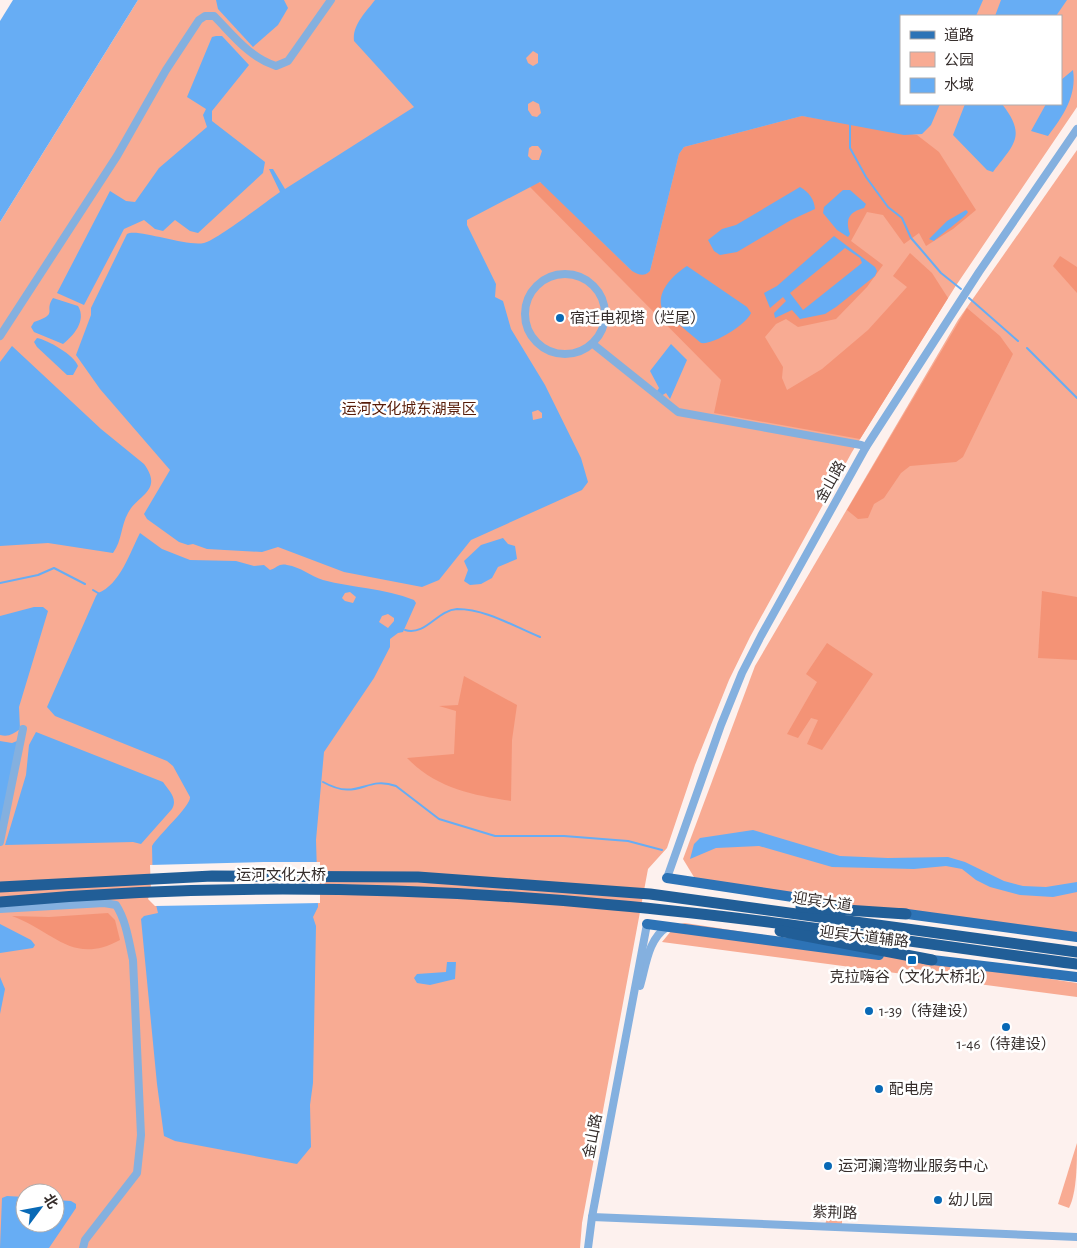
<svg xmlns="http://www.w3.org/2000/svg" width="1077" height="1248" viewBox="0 0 1077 1248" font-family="'Alegreya Sans','Noto Sans SC',sans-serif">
	<rect width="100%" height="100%" fill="#fdf1ee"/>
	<g fill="#f8ab93" fill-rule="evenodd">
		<path d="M138,0h939v107l-122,180 -103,165 -102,185 -21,43 -34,85 -28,83 -19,21 -66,354 -2,25h-580v-1026zM901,16h160v88h-160zM25,1193h30v30h-30z"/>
		<polygon points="1077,150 1077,940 700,887 683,859 755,666 958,320"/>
		<polygon points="685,923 1077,983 1077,997 662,942 676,925"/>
		<path d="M1077,1143c0,19 0,49 -8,65l-11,-4z"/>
		<polygon points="834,1212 842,1218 842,1225 825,1224 829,1215"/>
	</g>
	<g fill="#f49376">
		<polygon points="802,116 917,135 939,152 976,210 953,229 926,246 919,233 904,244 883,215 867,212 851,241 883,265 867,287 836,319 798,327 786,319 776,324 765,337 783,367 782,378 787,390 822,369 868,330 907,287 893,276 910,253 932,273 948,298 860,439 714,413 721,380 530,187 538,182 542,183 632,271 646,274 650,271 679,154 684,147"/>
		<polygon points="1060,256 1077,267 1077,293 1053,266"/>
		<polygon points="967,308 1000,336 1013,354 963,457 956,462 910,466 901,473 884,498 874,504 868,518 858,519 847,510"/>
		<polygon points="1042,591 1077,597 1077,660 1038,658"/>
		<polygon points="827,643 873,674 822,750 807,744 818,720 811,718 798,738 787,734 817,682 806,674"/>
		<path d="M464,676l53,29 -5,35 -1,61c-39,-6 -75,-13 -104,-43l47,-4 2,-43 -17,-5 19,-1z"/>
		<path d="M108,913l7,7 5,20c-48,26 -66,-9 -108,-24l37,1z"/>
	</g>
	<g fill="#67adf4" fill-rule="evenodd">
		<polygon points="13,0 138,0 0,222 0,21"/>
		<polygon points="216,0 284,0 288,8 278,25 253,47 218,9"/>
		<path d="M375,0h608l-7,16h-75v88h39l-9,21 -9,9 -18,1 -102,-19 -118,31 -5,7 -29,117c-6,6 -11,4 -18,0l-92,-89 -73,38v5l29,59 -1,13 8,4 8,28 34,56 36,73 7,24 -6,8 -111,50 -32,40 -17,7 -78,-15 -66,-25 -16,5 -55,-3 -14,-5 -5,1 -9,-3 -32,-23 -3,-5 26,-44 -70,-81 -24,-34 15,-40v-7l36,-74c10,-6 59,13 77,9 11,-2 63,-42 76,-51l-11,-23h4l12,20 129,-82 -60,-66c-2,-16 12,-29 21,-41zM533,51l5,3v9l-5,3 -5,-3 -2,-5zM533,101l6,3 2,9 -4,4 -5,-1 -4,-6v-6zM532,146h6l4,5 -3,9h-7l-4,-4 1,-8zM538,410l4,3v5l-9,2 -1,-8z"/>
		<polygon points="1001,0 1067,0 1056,16 995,16"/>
		<polygon points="216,36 222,36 249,65 212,111 212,121 265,162 263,173 198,233 190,231 175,220 163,231 155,229 144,220 124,229 84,305 57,293 110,191 126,201 135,202 159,168 207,127 203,115 206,109 187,97 212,37"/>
		<path d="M1073,70c4,26 -10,46 -25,66l-17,-5 15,-27h15v-24z"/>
		<path d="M965,104h37c25,32 12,40 -9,68l-6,-2 -34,-35z"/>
		<path d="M800,187c9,5 14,12 15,22l-24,11 -54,32 -17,3 -6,-4 -6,-11 14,-11 14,-4z"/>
		<path d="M843,190h7l16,14 -2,4c-15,4 -19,11 -14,26l-2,3 -11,-7 -14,-17 1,-6z"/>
		<path d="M966,210l2,2c-2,5 -27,22 -34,29l-5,-2 18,-18z"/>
		<path d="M834,236l41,31 2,4 -2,5 -39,31 -11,7 -25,5 -8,-9 -17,8 -1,-5 12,-12 -3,-4 -13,11 -6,-15 13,-7zM845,248l15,10 2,5 -59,47 -13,-17z"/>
		<path d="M687,266l60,41 4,6c-5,12 -38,32 -50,30l-38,-32c-9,-18 10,-36 24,-45z"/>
		<path d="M53,298l25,8c9,15 -5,30 -15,38l-29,-12 -3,-5 3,-5c26,-9 9,-10 19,-24z"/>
		<path d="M37,338c11,2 37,17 41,28l-5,9h-6l-30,-28 -3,-5z"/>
		<polygon points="671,344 687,360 670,399 666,393 661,396 657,391 659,388 650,371"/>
		<path d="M12,346l89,83 43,35c20,27 -7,31 -16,49 -7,12 -6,28 -15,40l-65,-10 -48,3v-184z"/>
		<path d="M140,533l22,16 28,11 46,1 18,5 10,-1 6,5c7,-2 9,-7 17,-5 14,2 23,11 36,15 30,8 61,8 91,20l2,3 -13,29 -5,1 -8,6v8l-16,31 -50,74 -8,88 2,67 -5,10 3,9 -3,157 -3,22 1,42 -14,17 -122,-23 -11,-5 -7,-52 -16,-165 3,-3 14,-3 -5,-21 -1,-46c6,-11 39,-40 38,-49l-17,-31 -6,-5 -112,-45 -8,-9 49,-111 2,-3c22,-8 32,-41 42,-60zM350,592l6,5 -3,6 -8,-2 -3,-3 3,-5zM388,614l6,4v3l-6,7 -9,-6 3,-6z"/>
		<polygon points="503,538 508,544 515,546 517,559 498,567 492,578 481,584 470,585 464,581 468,570 464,561 481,545"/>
		<path d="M34,607h9l5,4 -29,96 1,22c-7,5 -11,8 -20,6v-119z"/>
		<path d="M36,732l127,50c6,9 15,16 9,27l-31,35 -8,-2 -128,3 21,-70 3,-30z"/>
		<polygon points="0,741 12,743 17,741 21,744 0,831"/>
		<polygon points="753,830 840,856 888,858 948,857 965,862 1004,881 1023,886 1046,887 1077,882 1077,892 1053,897 1020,895 990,887 976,880 962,869 946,866 914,869 832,867 759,846 716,848 690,859 694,844 700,838"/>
		<polygon points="0,924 31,940 35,945 33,948 0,953"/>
		<polygon points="447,962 456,962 455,979 430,985 417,983 414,978 417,974 446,972"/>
		<polygon points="0,977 5,989 0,1014"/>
		<polygon points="7,1196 25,1197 25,1223 55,1223 55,1200 71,1201 76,1204 76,1208 49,1248 0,1248 2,1198"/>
	</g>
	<polygon fill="#fdf1ee" points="264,862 320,862 320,903 155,906 148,899 151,891 150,865"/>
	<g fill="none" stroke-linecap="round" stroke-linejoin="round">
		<g stroke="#67adf4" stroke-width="2">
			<polyline points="850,124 850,148 866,177 888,207 902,218 911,238 918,246 941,273 961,289"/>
			<polyline points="969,298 1018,341"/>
			<polyline points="1027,348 1077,398"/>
			<polyline points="0,583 38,575 54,568 85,584"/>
			<polyline points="93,590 98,593"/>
			<path d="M405,630c21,6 32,-20 52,-21 29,0 56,17 83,28"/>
			<path d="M323,782c36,20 42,-7 73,4l43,33 56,17h69l64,5 34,9"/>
		</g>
		<g stroke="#84b0df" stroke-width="8">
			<circle cx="565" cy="314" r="40"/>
			<path d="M0,336l117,-180 49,-86 33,-50 6,-4h9c19,19 35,41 62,50l12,-5 43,-61"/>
			<polyline points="593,344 678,412 861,445 866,447"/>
			<polyline points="0,842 23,729"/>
			<polyline points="667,878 721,725 742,673 761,636 866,447 979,272 1077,129"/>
			<path d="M0,909l104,-6 12,2c10,15 13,37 17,55l8,175 -4,38 -52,67 -2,8"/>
			<path d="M640,986c6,-20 8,-47 27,-59"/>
			<polyline points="592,1217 1077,1237"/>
			<polyline points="588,1248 592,1217 647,924"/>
		</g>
		<g stroke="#2d73b6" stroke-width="10">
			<polyline points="667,878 846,905"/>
			<polyline points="900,913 1077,937"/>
			<polyline points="647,924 879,955"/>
			<polyline points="924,959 1077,977"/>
		</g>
		<g stroke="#215e97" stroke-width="11">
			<polyline points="0,887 212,876 418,877 650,894 1077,952"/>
			<path d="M0,902c203,-19 411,-16 613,3 156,14 310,39 464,59"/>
			<polyline points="801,907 906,914"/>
			<polyline points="780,931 932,960"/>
		</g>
	</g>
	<g fill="#0869b6" stroke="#fff" stroke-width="2">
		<circle cx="560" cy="318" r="5"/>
		<rect x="907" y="955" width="10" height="10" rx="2.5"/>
		<circle cx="869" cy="1011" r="5"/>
		<circle cx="1006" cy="1027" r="5"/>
		<circle cx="879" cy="1089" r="5"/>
		<circle cx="828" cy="1166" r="5"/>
		<circle cx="938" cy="1200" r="5"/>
	</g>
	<g text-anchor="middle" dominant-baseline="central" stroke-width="5" stroke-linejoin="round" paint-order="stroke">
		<g font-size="15" fill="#362e2c" stroke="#fff" text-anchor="start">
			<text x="570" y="318">宿迁电视塔（烂尾）</text>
			<text x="912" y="977" text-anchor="middle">克拉嗨谷（文化大桥北）</text>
			<text x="879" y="1011">1-39（待建设）</text>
			<text x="1006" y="1044" text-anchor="middle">1-46（待建设）</text>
			<text x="889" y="1089">配电房</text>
			<text x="838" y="1166">运河澜湾物业服务中心</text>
			<text x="948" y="1200">幼儿园</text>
		</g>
		<g font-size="15" fill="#571c08" stroke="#fff">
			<text x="409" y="409">运河文化城东湖景区</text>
		</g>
		<g font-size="15" fill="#362e2c" stroke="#fff">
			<text transform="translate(831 482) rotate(-61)">金山路</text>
			<text x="281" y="875">运河文化大桥</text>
			<text transform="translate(822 902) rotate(8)">迎宾大道</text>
			<text transform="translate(864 937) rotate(7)">迎宾大道辅路</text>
			<text transform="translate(593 1136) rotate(-79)">金山路</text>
			<text transform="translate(835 1213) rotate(2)">紫荆路</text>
		</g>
	</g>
	<rect x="900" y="15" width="162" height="90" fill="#ffffff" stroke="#afabab"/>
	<rect x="910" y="31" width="25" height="8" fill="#2d73b6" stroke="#afabab"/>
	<text x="944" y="40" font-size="15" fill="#362e2c">道路</text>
	<rect x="910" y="52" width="25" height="15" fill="#f8ab93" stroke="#afabab"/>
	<text x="944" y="65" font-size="15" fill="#362e2c">公园</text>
	<rect x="910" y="78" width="25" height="15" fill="#67adf4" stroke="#afabab"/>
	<text x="944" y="90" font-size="15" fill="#362e2c">水域</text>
	<g transform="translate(40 1208) rotate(58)"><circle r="24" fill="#ffffff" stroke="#afabab"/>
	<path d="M0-4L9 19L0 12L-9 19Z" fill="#0869b6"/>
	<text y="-8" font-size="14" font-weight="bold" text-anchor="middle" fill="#362e2c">北</text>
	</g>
</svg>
